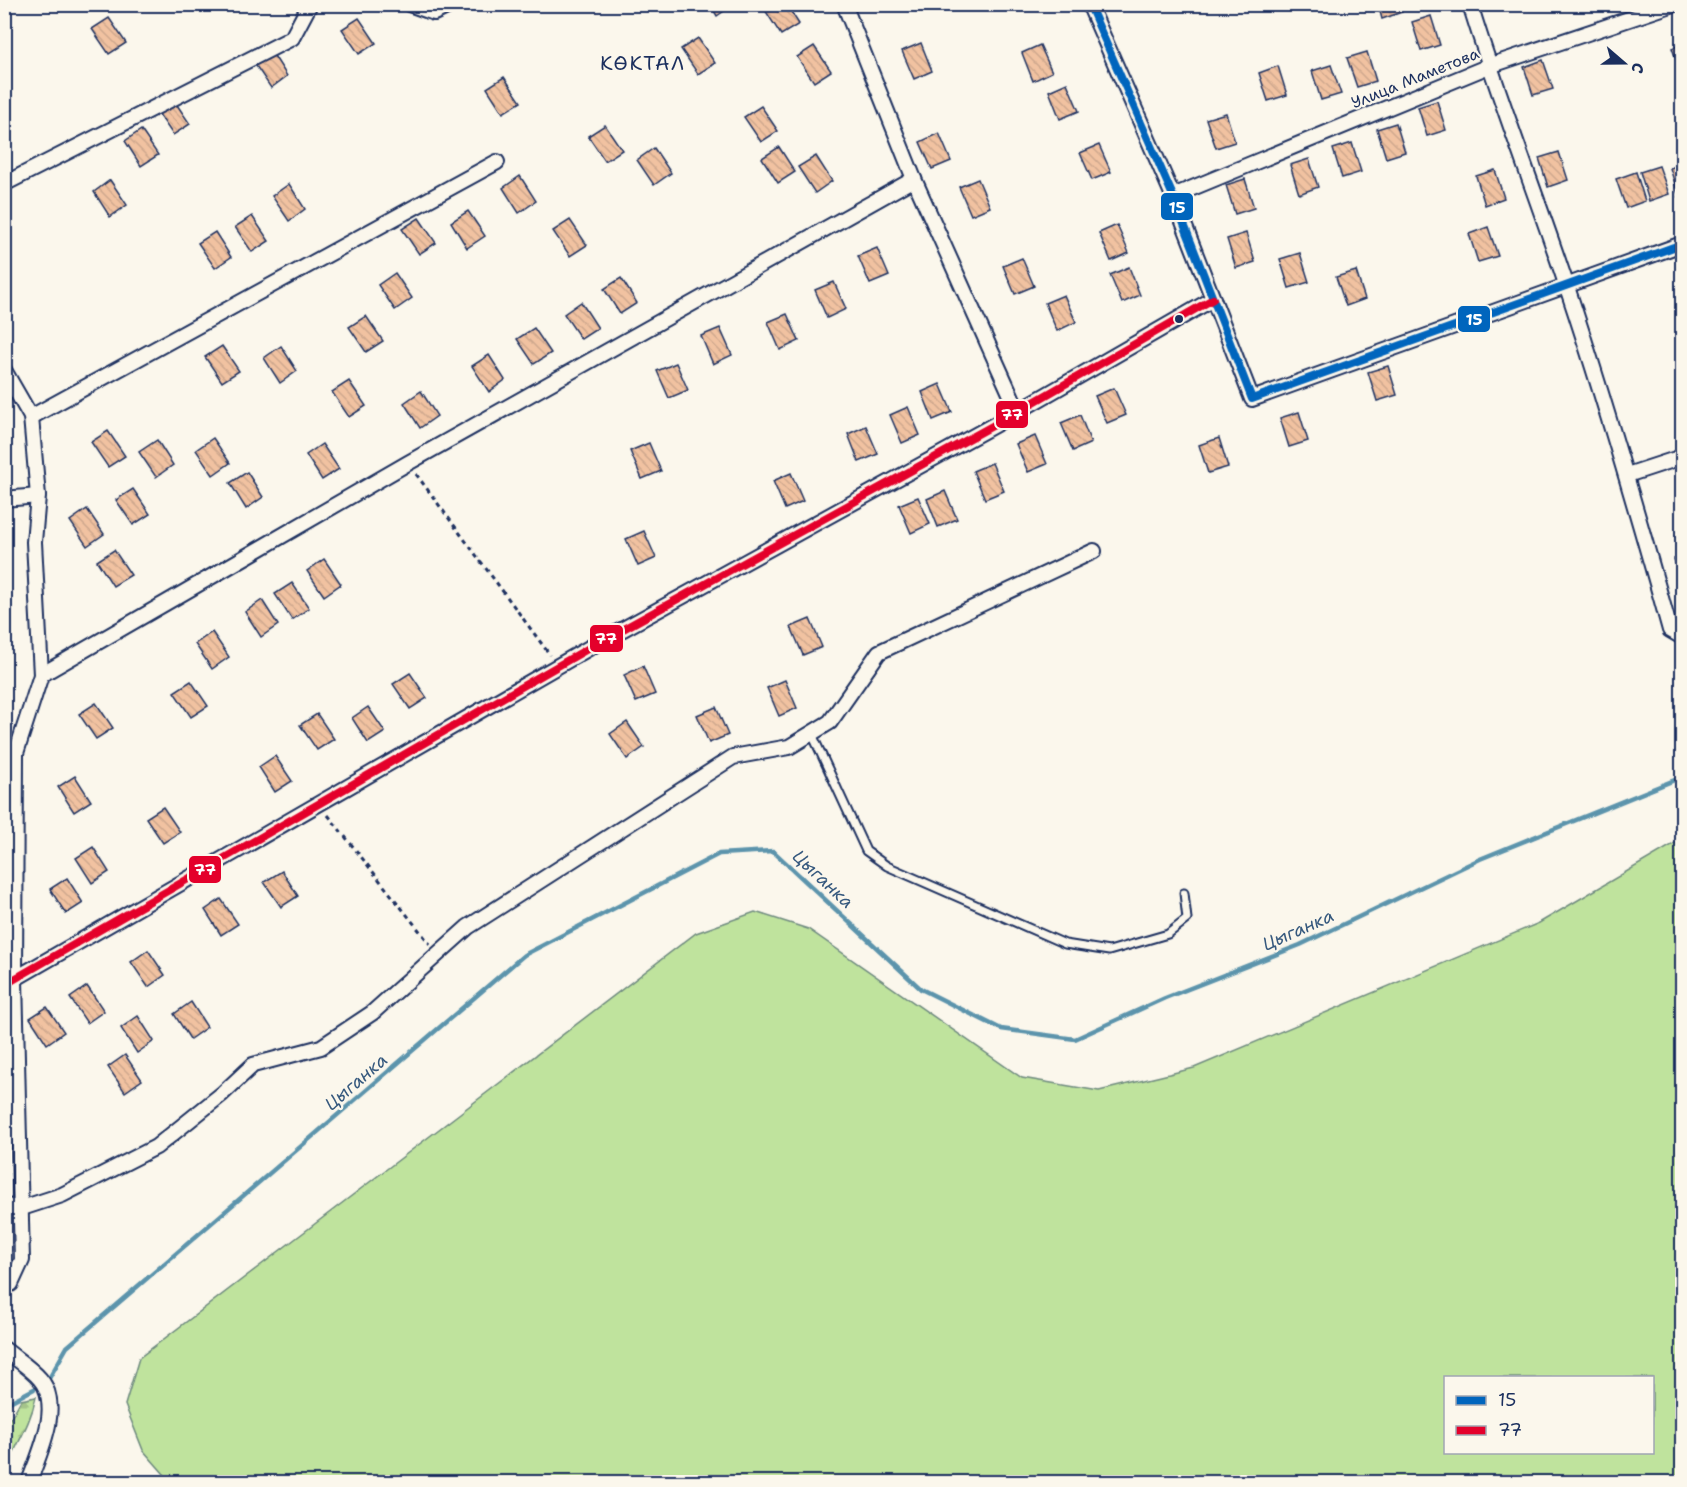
<svg xmlns="http://www.w3.org/2000/svg" width="1687" height="1487" viewBox="0 0 1687 1487" font-family="'Shantell Sans',sans-serif">
	<defs>
		<pattern id="forest-firs" width="22" height="20" patternUnits="userSpaceOnUse" patternTransform="scale(1.5)"><rect width="22" height="20" fill="#bfe39d"/><path d="M5 1l3.5 6h-7zM16 11l3.5 6h-7z" fill="#a4c38a"/></pattern>
		<pattern id="building-back-hatch" width="6" height="6" patternUnits="userSpaceOnUse" patternTransform="scale(1.5)"><rect width="6" height="6" fill="#f1c2a1"/><path d="M-1 5l2 2M0 0l6 6M5-1l2 2" fill="none" stroke="#cea78d"/></pattern>
	</defs>
	<rect width="100%" height="100%" fill="#fbf7ec"/>
	<filter id="ink" filterUnits="userSpaceOnUse"><feTurbulence type="fractalNoise" baseFrequency=".0167" numOctaves="2"/><feDisplacementMap in="SourceGraphic" scale="12" xChannelSelector="R" yChannelSelector="G"/><feConvolveMatrix kernelMatrix="1 2 1 2 8 2 1 2 1" color-interpolation-filters="sRGB"/></filter>
	<g filter="url(#ink)">
		<path fill="#bfe39d" stroke="#6d897e" stroke-width="1.5" fill-rule="evenodd" d="M1682,839v643h-1511l-28,-32 -18,-45 14,-47 557,-425 59,-21 53,17 214,149 77,13 95,-23 345,-145zM1446,1378h206v74h-206z"/>
		<path fill="url(#forest-firs)" stroke="#6d897e" stroke-width="1.5" d="M36,1397c-6,29 -21,49 -31,75v-49l7,-7 9,-16z"/>
		<g fill="none" stroke-linecap="round" stroke-linejoin="round">
			<g stroke="#5c94ac" stroke-width="4.5">
				<polyline points="47,1382 67,1347 524,955 719,854 773,851 921,989 1001,1029 1075,1039 1165,998 1300,945 1480,859 1682,777"/>
				<polyline points="4,1405 34,1389"/>
			</g>
		</g>
		<g fill="url(#building-back-hatch)" stroke="#1b2f5e" stroke-width="1.5">
			<polygon points="710,4 734,4 717,16"/>
			<polygon points="773,4 786,4 799,24 781,35 765,10"/>
			<polygon points="1378,4 1399,4 1402,12 1382,19"/>
			<polygon points="1431,16 1440,45 1421,51 1412,22"/>
			<polygon points="109,18 126,43 109,54 92,29"/>
			<polygon points="359,18 376,43 359,54 342,29"/>
			<polygon points="698,38 715,63 698,74 681,49"/>
			<polygon points="921,43 932,71 914,79 902,51"/>
			<polygon points="1682,44 1682,76 1672,48"/>
			<polygon points="1040,45 1052,72 1033,81 1022,53"/>
			<polygon points="814,46 831,71 814,82 797,57"/>
			<polygon points="271,51 287,76 271,88 254,63"/>
			<polygon points="1367,52 1376,81 1357,87 1347,58"/>
			<polygon points="1543,60 1553,89 1533,95 1524,67"/>
			<polygon points="1331,65 1341,94 1321,100 1312,71"/>
			<polygon points="1278,66 1287,95 1268,101 1259,73"/>
			<polygon points="504,77 521,102 503,113 487,88"/>
			<polygon points="1067,83 1079,111 1060,119 1049,91"/>
			<polygon points="173,99 190,124 173,135 156,110"/>
			<polygon points="1437,101 1446,130 1427,136 1418,107"/>
			<polygon points="761,106 778,131 761,142 744,117"/>
			<polygon points="1226,113 1235,142 1216,148 1206,119"/>
			<polygon points="1396,123 1405,152 1386,158 1377,129"/>
			<polygon points="605,125 622,150 605,161 588,136"/>
			<polygon points="141,130 158,155 141,166 125,141"/>
			<polygon points="939,133 951,161 932,169 920,142"/>
			<polygon points="1352,143 1361,172 1342,178 1333,149"/>
			<polygon points="1099,145 1111,172 1092,180 1080,153"/>
			<polygon points="779,147 795,172 778,183 762,158"/>
			<polygon points="654,148 671,173 654,185 637,160"/>
			<polygon points="1559,152 1568,180 1548,187 1539,158"/>
			<polygon points="816,156 832,181 815,193 798,167"/>
			<polygon points="1309,159 1318,187 1299,194 1290,165"/>
			<polygon points="1682,164 1682,196 1679,197 1670,168"/>
			<polygon points="1659,166 1669,194 1649,201 1640,172"/>
			<polygon points="1495,170 1504,198 1485,205 1476,176"/>
			<polygon points="1636,172 1645,201 1626,208 1616,179"/>
			<polygon points="520,176 536,201 519,213 503,188"/>
			<polygon points="978,179 990,207 971,215 959,187"/>
			<polygon points="1245,179 1254,208 1235,214 1226,185"/>
			<polygon points="110,180 127,205 110,217 94,192"/>
			<polygon points="289,184 305,209 289,221 272,196"/>
			<polygon points="468,211 485,236 467,248 451,222"/>
			<polygon points="252,216 269,241 252,252 235,227"/>
			<polygon points="419,218 436,243 419,254 402,229"/>
			<polygon points="570,220 587,245 570,256 553,231"/>
			<polygon points="1117,225 1129,253 1111,261 1099,233"/>
			<polygon points="1488,227 1498,256 1478,262 1469,234"/>
			<polygon points="215,232 231,257 215,268 198,243"/>
			<polygon points="1246,233 1255,262 1236,268 1227,239"/>
			<polygon points="877,248 889,276 870,284 858,256"/>
			<polygon points="1300,253 1309,282 1289,288 1280,259"/>
			<polygon points="1022,258 1034,286 1015,294 1003,266"/>
			<polygon points="1129,267 1140,295 1122,303 1110,275"/>
			<polygon points="1356,271 1365,299 1346,306 1336,277"/>
			<polygon points="395,273 412,298 395,310 378,285"/>
			<polygon points="621,278 637,303 620,314 604,289"/>
			<polygon points="834,282 846,309 827,318 815,290"/>
			<polygon points="1064,295 1076,322 1057,331 1045,303"/>
			<polygon points="581,302 598,328 581,339 564,314"/>
			<polygon points="787,314 799,341 780,350 768,322"/>
			<polygon points="366,316 383,341 366,352 349,327"/>
			<polygon points="534,328 551,353 534,364 517,339"/>
			<polygon points="720,328 732,355 713,364 701,336"/>
			<polygon points="222,346 239,371 222,382 205,357"/>
			<polygon points="281,346 297,371 280,383 264,358"/>
			<polygon points="489,355 505,380 489,392 472,366"/>
			<polygon points="676,363 688,390 669,398 657,371"/>
			<polygon points="1388,366 1397,395 1377,401 1368,372"/>
			<polygon points="349,381 366,406 349,417 332,392"/>
			<polygon points="940,384 952,412 933,420 922,392"/>
			<polygon points="1114,388 1126,415 1107,423 1095,396"/>
			<polygon points="421,391 437,416 420,428 404,403"/>
			<polygon points="908,407 920,435 902,443 890,415"/>
			<polygon points="1299,412 1308,441 1289,447 1280,418"/>
			<polygon points="1080,415 1091,443 1073,451 1061,423"/>
			<polygon points="866,426 878,454 859,462 848,434"/>
			<polygon points="108,431 125,456 108,467 91,442"/>
			<polygon points="1035,436 1047,464 1028,472 1016,444"/>
			<polygon points="213,438 230,463 213,475 196,450"/>
			<polygon points="1219,438 1228,467 1208,473 1199,445"/>
			<polygon points="157,440 173,465 156,477 139,452"/>
			<polygon points="649,443 661,471 642,479 630,451"/>
			<polygon points="322,444 339,469 322,480 306,455"/>
			<polygon points="992,463 1004,491 985,499 973,471"/>
			<polygon points="247,472 263,497 246,509 230,483"/>
			<polygon points="791,473 803,501 785,509 773,481"/>
			<polygon points="133,489 150,514 133,525 116,500"/>
			<polygon points="945,491 957,519 938,527 927,499"/>
			<polygon points="918,497 930,524 911,533 899,505"/>
			<polygon points="87,509 104,534 87,546 70,521"/>
			<polygon points="644,531 656,558 638,566 626,539"/>
			<polygon points="114,550 131,575 113,586 97,561"/>
			<polygon points="1682,556 1682,586 1674,559"/>
			<polygon points="324,559 341,584 324,596 307,571"/>
			<polygon points="292,583 309,608 292,620 275,594"/>
			<polygon points="262,600 278,625 261,637 245,612"/>
			<polygon points="810,619 822,647 803,655 791,627"/>
			<polygon points="212,632 229,657 212,669 195,644"/>
			<polygon points="643,666 655,694 636,702 624,675"/>
			<polygon points="410,673 427,698 410,709 393,684"/>
			<polygon points="785,680 797,708 779,716 767,688"/>
			<polygon points="191,681 208,706 191,717 174,692"/>
			<polygon points="96,703 113,728 96,739 79,714"/>
			<polygon points="368,707 385,732 368,743 352,718"/>
			<polygon points="716,707 728,735 709,743 697,715"/>
			<polygon points="317,714 334,739 317,750 300,725"/>
			<polygon points="627,722 644,747 627,759 610,734"/>
			<polygon points="275,756 292,781 275,792 259,767"/>
			<polygon points="75,776 91,801 74,812 58,787"/>
			<polygon points="163,807 180,832 163,843 146,818"/>
			<polygon points="93,847 109,872 92,883 76,858"/>
			<polygon points="282,871 298,896 281,907 264,882"/>
			<polygon points="67,878 83,903 66,914 50,889"/>
			<polygon points="221,899 238,924 221,935 205,910"/>
			<polygon points="148,950 165,975 148,987 131,962"/>
			<polygon points="87,986 104,1011 87,1023 70,998"/>
			<polygon points="191,1002 207,1027 190,1039 174,1014"/>
			<polygon points="47,1007 64,1032 47,1044 30,1018"/>
			<polygon points="138,1016 154,1041 137,1053 121,1028"/>
			<polygon points="125,1055 142,1080 125,1092 108,1067"/>
		</g>
		<g fill="none" stroke-linecap="round" stroke-linejoin="round">
			<g stroke="#1b2f5e" stroke-width="11">
				<polyline id="service" points="812,734 866,851 887,866 1065,944 1109,951 1168,934 1187,919 1184,893"/>
			</g>
			<g stroke="#1b2f5e" stroke-width="18">
				<g id="minor">
					<polyline points="409,4 434,13 453,4"/>
					<polyline points="844,4 914,179 1018,411"/>
					<polyline points="1089,4 1173,196 1252,399 1682,244"/>
					<path d="M1470,4c29,96 66,189 97,283 38,114 71,228 103,343l12,7"/>
					<polyline points="4,184 292,38 310,4"/>
					<polyline points="1173,196 1489,66 1674,4"/>
					<polyline points="4,370 31,417 38,496 34,542 41,675 16,753 15,980 22,1260 11,1284 4,1287"/>
					<polyline points="31,417 497,162"/>
					<polyline points="1627,475 1682,457"/>
					<polyline points="4,499 38,496"/>
					<polyline points="41,675 408,463 914,179"/>
					<polyline points="4,985 596,644 994,425 1213,299"/>
					<polyline points="4,1206 22,1208 62,1195 156,1147 222,1094 253,1065 321,1047 372,1013 468,927 733,757 789,747 830,722 879,652 1094,551"/>
					<path d="M4,1349c12,10 27,19 36,30 23,27 -1,75 -11,103"/>
				</g>
			</g>
			<g stroke="#1b2f5e" stroke-width="3" stroke-dasharray="4.5 4.5" stroke-linecap="butt">
				<polyline points="416,474 550,655"/>
				<polyline points="328,815 430,944"/>
			</g>
			<use href="#service" stroke="#fbf7ec" stroke-width="7"/>
			<use href="#minor" stroke="#fbf7ec" stroke-width="14"/>
			<g stroke="#fbf7ec" stroke-width="12">
				<polyline id="bus-1" points="1089,4 1173,196 1252,399 1682,244"/>
			</g>
			<g stroke="#fbf7ec" stroke-width="12">
				<polyline id="bus-2" points="4,985 596,644 994,425 1213,299"/>
			</g>
			<use href="#bus-1" stroke="#0065bd" stroke-width="8"/>
			<use href="#bus-2" stroke="#e4002b" stroke-width="8"/>
		</g>
	</g>
	<circle fill="#1b2f5e" stroke="#fbf7ec" stroke-width="2" cx="1179" cy="319" r="5"/>
	<g text-anchor="middle" dominant-baseline="central" stroke-width="4.5" stroke-linejoin="round" paint-order="stroke">
		<g font-size="16" fill="#1b2f5e" stroke="#fbf7ec">
			<text transform="translate(1415 78) rotate(-22)">Улица Маметова</text>
		</g>
		<g font-size="18" font-style="italic" fill="#36597e" stroke="#fbf7ec">
			<text transform="translate(823 879) rotate(43)">Цыганка</text>
			<text transform="translate(1298 930) rotate(-24)">Цыганка</text>
			<text transform="translate(356 1082) rotate(-41)">Цыганка</text>
		</g>
		<g font-size="20" letter-spacing="1.5" fill="#1b2f5e" stroke="#fbf7ec">
			<text x="643" y="63">КӨКТАЛ</text>
		</g>
	</g>
	<g stroke="#fbf7ec" stroke-width="2">
		<rect x="1160" y="192" width="34" height="29" rx="6" fill="#0065bd"/>
		<rect x="1457" y="305" width="34" height="28" rx="6" fill="#0065bd"/>
		<rect x="995" y="400" width="34" height="29" rx="6" fill="#e4002b"/>
		<rect x="589" y="624" width="35" height="29" rx="6" fill="#e4002b"/>
		<rect x="188" y="855" width="34" height="29" rx="6" fill="#e4002b"/>
	</g>
	<g font-size="16" text-anchor="middle" font-weight="bold" fill="#fff">
		<text x="1177" y="213">15</text>
		<text x="1474" y="325">15</text>
		<text x="1012" y="420">77</text>
		<text x="606" y="644">77</text>
		<text x="205" y="875">77</text>
	</g>
	<rect width="1687" height="1487" fill="none" stroke="#fbf7ec" stroke-width="24"/>
	<rect x="12" y="12" width="1663" height="1463" fill="none" stroke="#1b2f5e" stroke-width="2" filter="url(#ink)"/>
	<rect x="1444" y="1376" width="210" height="78" fill="#fbf7ec" stroke="#a1a7b3" stroke-width="1.5"/>
	<rect x="1456" y="1396" width="30" height="9" fill="#0065bd" stroke="#a1a7b3" stroke-width="1.5"/>
	<text x="1498" y="1406" font-size="18" fill="#1b2f5e">15</text>
	<rect x="1456" y="1426" width="30" height="9" fill="#e4002b" stroke="#a1a7b3" stroke-width="1.5"/>
	<text x="1498" y="1436" font-size="18" fill="#1b2f5e">77</text>
	<g transform="translate(1624 63) rotate(110)" stroke="#fbf7ec" stroke-width="4.5" paint-order="stroke">
	<path d="M0-4.5L10 22L0 15L-10 22Z" fill="#1b2f5e"/>
	<text y="-9" font-size="16" font-weight="bold" text-anchor="middle" fill="#1b2f5e">С</text>
	</g>
</svg>
